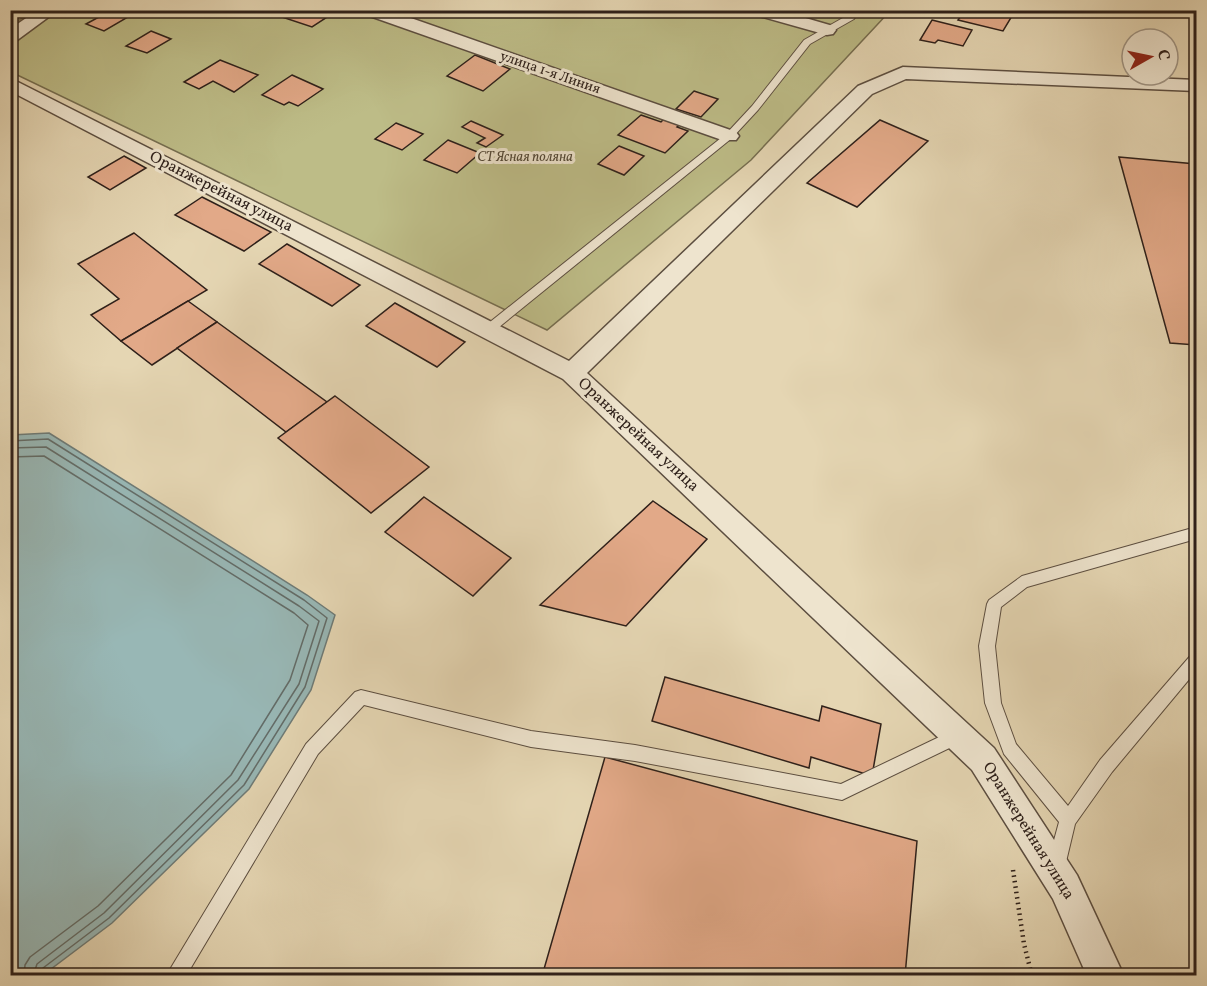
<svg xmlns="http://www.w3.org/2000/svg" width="1207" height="986" viewBox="0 0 1207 986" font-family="Vollkorn,serif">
	<rect width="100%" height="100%" fill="#e5d6b3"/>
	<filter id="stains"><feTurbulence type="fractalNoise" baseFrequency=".00333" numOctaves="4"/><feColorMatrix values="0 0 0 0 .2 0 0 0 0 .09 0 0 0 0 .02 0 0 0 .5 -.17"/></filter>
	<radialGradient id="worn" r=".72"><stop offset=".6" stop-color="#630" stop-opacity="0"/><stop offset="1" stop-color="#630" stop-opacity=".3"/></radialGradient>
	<polygon fill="#bdbc87" stroke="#766e50" stroke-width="1.5" points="37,10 890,11 751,160 547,330 11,72 10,25"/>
	<polygon fill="#98b7b5" stroke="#6e7b77" stroke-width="1.5" points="49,433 307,595 335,615 311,690 249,789 112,923 43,975 11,975 11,435"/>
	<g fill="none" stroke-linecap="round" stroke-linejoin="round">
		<g stroke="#636c68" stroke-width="1.5">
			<polyline points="10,441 48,439 304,600 327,618 305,687 244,785 109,918 43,968 40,976"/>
			<polyline points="10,448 46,447 299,606 319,621 299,684 238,780 104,913 37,964 33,976"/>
			<polyline points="10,457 44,456 294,613 308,625 290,680 231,775 98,906 30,957 25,965 24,976"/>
		</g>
	</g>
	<g fill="#e2a988" stroke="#2e201a" stroke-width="1.5">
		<polygon points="104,10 140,10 104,31 86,24 101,16 98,14"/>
		<polygon points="292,10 338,10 312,27 282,17"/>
		<polygon points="971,10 988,10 1012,16 1003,31 958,20 963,13 969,14"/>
		<polygon points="932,20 972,30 963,46 938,40 935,43 920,40"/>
		<polygon points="151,31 171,39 147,53 126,46"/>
		<polygon points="475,55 510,69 483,91 447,76"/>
		<polygon points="220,60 258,75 234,92 213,81 199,89 184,82"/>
		<polygon points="292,75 323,89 298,106 289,102 284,105 262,95"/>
		<polygon points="694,91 718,99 701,117 676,109"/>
		<polygon points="641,115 661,122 665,118 680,124 677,127 688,131 665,153 618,135"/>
		<polygon points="880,120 928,141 857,207 807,183"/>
		<polygon points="471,121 503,135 486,147 477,143 485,138 462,127"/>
		<polygon points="396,123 423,134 402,150 375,139"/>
		<polygon points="448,140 480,153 457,173 424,160"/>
		<polygon points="619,146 644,156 624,175 598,164"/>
		<polygon points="124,156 146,168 110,190 88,177"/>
		<polygon points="1119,157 1196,164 1196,345 1170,343"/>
		<polygon points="202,197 271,232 244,251 175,215"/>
		<polygon points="134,233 207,290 121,341 91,315 119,299 78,264"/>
		<polygon points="287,244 360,285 332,306 259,264"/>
		<polygon points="188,301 217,322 152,365 121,341"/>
		<polygon points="395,303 465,342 437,367 366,326"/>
		<polygon points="217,322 327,402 286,432 177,348"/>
		<polygon points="335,396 429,467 371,513 278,438"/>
		<polygon points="424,497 511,558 473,596 385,532"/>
		<polygon points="653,501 707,539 626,626 540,605"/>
		<polygon points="665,677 819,721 822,706 881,724 872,776 811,757 809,768 652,721"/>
		<polygon points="605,757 917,841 905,976 542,976"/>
	</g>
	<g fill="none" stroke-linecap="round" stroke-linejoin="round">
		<g stroke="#5c4e40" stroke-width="2">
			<g id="service">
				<polygon points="851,10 860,10 854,19 810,44 758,110 732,138 493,332 485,332 483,329 485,326 726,134 752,106 804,40 848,15"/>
				<polygon points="1196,527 1196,539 1027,587 1001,607 995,646 1001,703 1016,744 1068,806 1100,760 1191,655 1196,653 1196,671 1112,772 1075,824 1065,866 1062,872 1056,875 1050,872 1047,866 1059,822 1004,754 985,703 979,646 987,604 989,600 1022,576"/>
				<polygon points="361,690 531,731 635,745 841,784 958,728 964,731 966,736 964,741 842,800 635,761 531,747 364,705 318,754 186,976 166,976 306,744 355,692"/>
			</g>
		</g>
		<g stroke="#5c4e40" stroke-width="3">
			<g id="minor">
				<polygon points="38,10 58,10 16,41 10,42 10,29"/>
				<polygon points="362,10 388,10 736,132 739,136 736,140 722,140 364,14"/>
				<polygon points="750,10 778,10 833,26 836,30 833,34 827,35 752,14"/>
				<polygon points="903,67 1196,80 1196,91 906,79 872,94 587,373 994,748 1077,875 1124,976 1087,976 1053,899 972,770 563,379 10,91 10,78 569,361 858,86"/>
			</g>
		</g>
		<polyline stroke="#2e201a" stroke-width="4.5" stroke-dasharray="1.5 4" stroke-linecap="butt" points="1013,870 1024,944 1032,976"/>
		<use href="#service" fill="#eee4ce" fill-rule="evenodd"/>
		<use href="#minor" fill="#eee4ce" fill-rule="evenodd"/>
	</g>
	<g text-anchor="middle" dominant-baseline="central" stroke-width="6" stroke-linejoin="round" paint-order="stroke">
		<g font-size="14" fill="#2e201a" stroke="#eee4ce">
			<text transform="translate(550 73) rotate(19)">улица 1-я Линия</text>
		</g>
		<g font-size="14" font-style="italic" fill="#524735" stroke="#eee4ce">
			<text x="525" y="157">СТ Ясная поляна</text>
		</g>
		<g font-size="16" fill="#2e201a" stroke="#eee4ce">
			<text transform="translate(221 192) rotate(27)">Оранжерейная улица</text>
			<text transform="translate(638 435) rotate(43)">Оранжерейная улица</text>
			<text transform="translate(1028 831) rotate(58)">Оранжерейная улица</text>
		</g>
	</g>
	<rect width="1207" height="986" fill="none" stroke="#e5d6b3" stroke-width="36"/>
	<rect x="12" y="12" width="1183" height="962" fill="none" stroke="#2e201a" stroke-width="3"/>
	<rect x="18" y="18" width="1171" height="950" fill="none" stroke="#2e201a" stroke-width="1.5"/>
	<g transform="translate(1150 57) rotate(81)"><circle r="28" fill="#eee4ce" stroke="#a19686" stroke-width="1.5"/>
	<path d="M0-4.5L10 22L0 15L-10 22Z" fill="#8f2418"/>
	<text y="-9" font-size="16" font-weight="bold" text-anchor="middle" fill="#2e201a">С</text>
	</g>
	<rect width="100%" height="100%" filter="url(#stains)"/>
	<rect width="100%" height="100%" fill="url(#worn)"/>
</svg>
